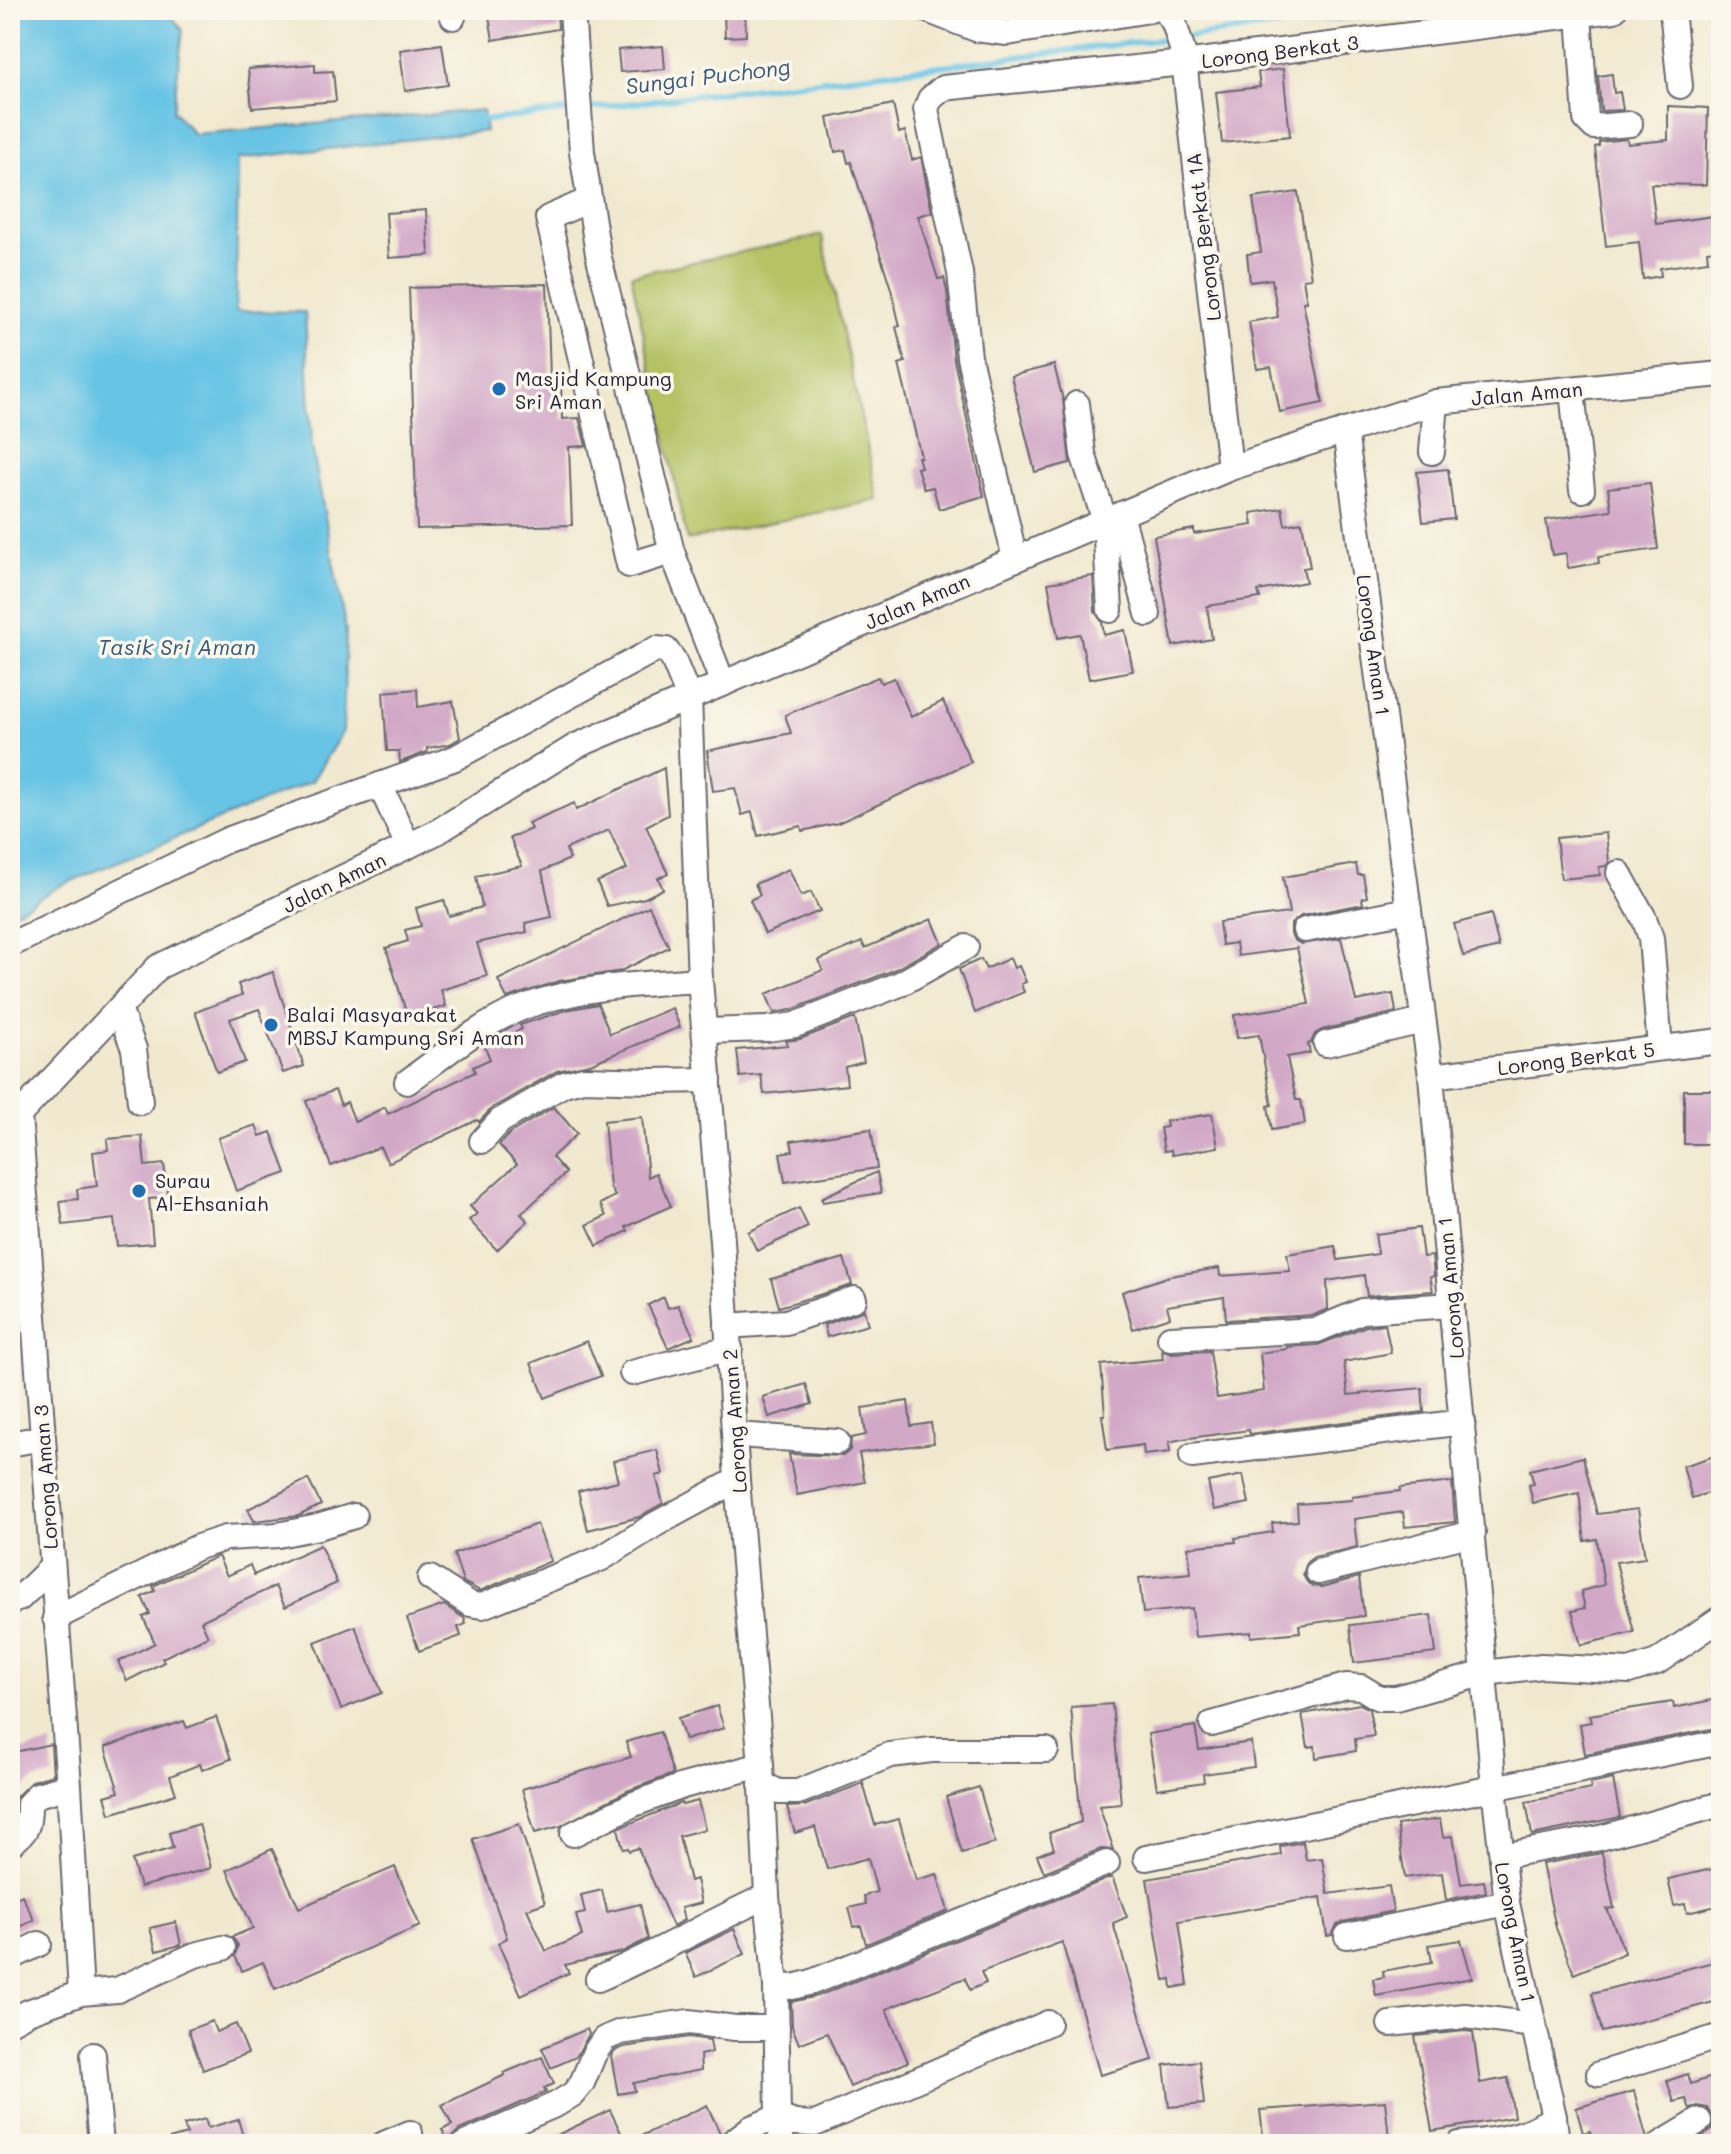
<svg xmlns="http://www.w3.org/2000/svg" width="1731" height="2154" viewBox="0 0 1731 2154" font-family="Mali,sans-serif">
	<rect width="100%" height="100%" fill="#fbf7ec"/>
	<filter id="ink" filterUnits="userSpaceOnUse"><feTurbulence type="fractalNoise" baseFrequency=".0125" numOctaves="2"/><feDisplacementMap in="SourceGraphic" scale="16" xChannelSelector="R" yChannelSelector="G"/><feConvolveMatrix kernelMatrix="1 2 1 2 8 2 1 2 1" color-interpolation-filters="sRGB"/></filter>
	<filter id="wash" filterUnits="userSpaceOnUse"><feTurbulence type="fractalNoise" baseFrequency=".006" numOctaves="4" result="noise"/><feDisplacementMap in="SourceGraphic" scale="32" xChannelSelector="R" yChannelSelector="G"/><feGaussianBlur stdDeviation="1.8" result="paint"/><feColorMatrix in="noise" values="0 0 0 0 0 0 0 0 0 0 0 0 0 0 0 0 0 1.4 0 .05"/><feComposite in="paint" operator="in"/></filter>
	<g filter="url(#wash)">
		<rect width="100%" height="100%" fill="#f1e9cf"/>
		<polygon fill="#b5c365" stroke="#6c7250" stroke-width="2" points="822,235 879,500 687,540 631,275"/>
		<polygon fill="#67c4e5" stroke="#447390" stroke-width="2" points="10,10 166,10 183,30 173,111 194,134 483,110 486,131 238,159 236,311 305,312 312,446 346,631 343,731 312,781 62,885 10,915"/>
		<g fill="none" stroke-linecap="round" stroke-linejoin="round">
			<g stroke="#67c4e5" stroke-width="6">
				<polyline points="1183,37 1410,10"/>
				<polyline points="584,109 1172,38"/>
				<polyline points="480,121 572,110"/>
			</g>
		</g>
		<g id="blocks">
			<g fill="#d2a8c7">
				<polygon points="488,10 557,10 558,29 493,40"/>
				<polygon points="745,12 746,36 725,37 724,13"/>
				<polygon points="442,44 448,85 405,91 400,50"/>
				<polygon points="663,46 665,69 620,72 618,50"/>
				<polygon points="315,64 315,72 333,71 336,101 252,108 248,69"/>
				<polygon points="1283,69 1290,136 1222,143 1216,92 1260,87 1258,72"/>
				<polygon points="1612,74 1614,93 1620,92 1623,110 1601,111 1598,76"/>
				<polygon points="893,104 899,133 905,131 912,160 921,157 932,212 918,216 938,279 944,278 947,291 954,360 984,496 939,509 933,487 924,489 917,468 921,467 918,457 921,457 899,364 905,362 896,327 900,326 891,289 851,162 848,163 845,150 835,152 828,118"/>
				<polygon points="1668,106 1708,108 1706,185 1651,184 1656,224 1721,215 1721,249 1707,251 1708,261 1660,268 1661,276 1643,279 1639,242 1606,246 1595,147 1599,146 1599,142 1627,139 1628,144 1668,140"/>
				<polygon points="1298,192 1311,278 1303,279 1307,302 1303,302 1323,403 1280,412 1271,367 1257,369 1249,322 1278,317 1272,279 1250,282 1247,254 1261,252 1253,198"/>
				<polygon points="426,210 429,255 389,258 386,213"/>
				<polygon points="547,284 550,378 561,378 562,419 579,418 586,446 569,447 572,525 417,529 409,288"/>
				<polygon points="1054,365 1063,400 1070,463 1035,472 1011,376"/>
				<polygon points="1448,469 1454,519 1423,522 1417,472"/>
				<polygon points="1650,483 1658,549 1598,557 1599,563 1568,568 1566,553 1552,555 1546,520 1611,510 1608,488"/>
				<polygon points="1282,508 1285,525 1302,522 1310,567 1303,568 1306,582 1258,591 1260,598 1207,606 1212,639 1173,646 1154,536 1194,529 1194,534 1253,525 1251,513"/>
				<polygon points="1093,576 1095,612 1102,622 1104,635 1125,630 1133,671 1089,679 1080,634 1058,638 1048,583"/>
				<polygon points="878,677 881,683 894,678 911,717 943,701 971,762 838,823 802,831 801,826 758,836 752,812 742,815 735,788 713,791 707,751 791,733 785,715"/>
				<polygon points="417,689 418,707 453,701 460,738 450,744 427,748 427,752 400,762 399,751 387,751 383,692"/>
				<polygon points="664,768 668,815 646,826 668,874 658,878 663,889 645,898 607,906 597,882 627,869 609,830 566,849 570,859 542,871 552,917 525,923 527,932 477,943 487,976 441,990 446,1006 408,1018 386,948 408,941 405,930 421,926 416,908 444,900 449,916 482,907 476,876 522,866 510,838 531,829 528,823 574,803 576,810"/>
				<polygon points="1606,833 1609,862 1606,866 1599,867 1600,875 1561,879 1556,838"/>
				<polygon points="1356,864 1358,875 1363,875 1367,897 1362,898 1363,904 1301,916 1291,924 1291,934 1294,940 1301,944 1341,938 1356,1001 1393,994 1396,1012 1322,1030 1315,1034 1311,1043 1308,1044 1310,1053 1287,1057 1296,1100 1301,1100 1305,1124 1272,1130 1268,1106 1272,1105 1259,1035 1237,1038 1234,1015 1309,1004 1297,948 1238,956 1236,943 1222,945 1219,922 1289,913 1283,877"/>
				<polygon points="789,869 801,896 811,892 820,911 765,934 750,900 760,895 755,884"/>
				<polygon points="649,906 669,947 621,971 559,981 507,998 498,980"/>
				<polygon points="1491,914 1499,947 1463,956 1454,924"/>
				<polygon points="932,919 942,943 894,970 791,1010 774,1013 766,994 823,970 819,960 862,942 865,948"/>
				<polygon points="1010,958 1014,968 1019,966 1026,982 1021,984 1024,992 975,1013 959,969 981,959 986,969"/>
				<polygon points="273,972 304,1066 283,1073 259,1009 230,1019 245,1062 217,1072 195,1012 242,995 238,984"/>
				<polygon points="598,1004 610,1034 672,1008 680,1027 590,1064 557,1071 492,1108 479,1122 477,1120 388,1163 380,1147 331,1166 306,1101 335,1090 341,1105 347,1102 355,1122 385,1107 388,1114 475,1072 473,1067 490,1059 485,1047 522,1029 520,1025 566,1010"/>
				<polygon points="855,1018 864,1062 845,1067 847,1085 764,1094 761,1075 740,1077 737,1050 788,1045 786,1041 800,1039"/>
				<polygon points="1684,1090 1721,1090 1721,1130 1710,1130 1710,1144 1684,1144"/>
				<polygon points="554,1107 577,1134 552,1157 566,1173 521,1214 528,1221 497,1250 469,1220 477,1214 470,1206 517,1164 499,1145 510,1133"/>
				<polygon points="1212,1114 1218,1147 1172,1155 1171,1150 1164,1151 1160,1128 1167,1127 1166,1121"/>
				<polygon points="642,1117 648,1177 656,1173 671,1206 626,1227 628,1231 597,1246 587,1225 606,1216 600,1204 615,1196 610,1187 604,1121"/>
				<polygon points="256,1125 260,1136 271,1132 286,1173 236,1191 218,1138"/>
				<polygon points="871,1129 877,1168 785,1182 780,1153 793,1151 791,1141"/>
				<polygon points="142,1136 145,1166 164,1164 168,1197 149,1199 153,1243 117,1246 114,1219 63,1225 60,1201 78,1199 77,1189 97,1186 93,1152 108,1150 107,1139"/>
				<polygon points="877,1172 881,1193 823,1202 821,1198"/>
				<polygon points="799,1208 808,1227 757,1251 748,1232"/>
				<polygon points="1419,1228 1423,1257 1432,1256 1434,1276 1430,1277 1433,1291 1367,1296 1364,1275 1327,1281 1328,1309 1314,1315 1226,1320 1224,1297 1167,1306 1170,1317 1133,1329 1122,1292 1170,1276 1219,1268 1220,1276 1290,1271 1287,1254 1335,1246 1338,1260 1378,1254 1375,1234"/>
				<polygon points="844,1258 852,1285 779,1307 771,1279"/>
				<polygon points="664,1297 668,1308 678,1305 694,1337 668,1348 648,1305"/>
				<polygon points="864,1310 868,1325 827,1337 824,1325"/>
				<polygon points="1385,1324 1391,1353 1344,1362 1348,1395 1422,1388 1424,1412 1250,1434 1249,1430 1182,1439 1169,1442 1170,1452 1144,1455 1143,1445 1107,1450 1102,1415 1105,1415 1101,1365 1163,1359 1162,1351 1171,1353 1210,1351 1217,1398 1264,1391 1260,1353 1287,1349 1287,1347 1318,1345 1366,1326"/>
				<polygon points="587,1341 601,1376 545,1398 531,1363"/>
				<polygon points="806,1384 812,1404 769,1417 763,1397"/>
				<polygon points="908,1401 911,1426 931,1423 934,1443 859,1453 865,1482 797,1495 789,1454 843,1456 850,1450 851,1438 866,1435 862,1408"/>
				<polygon points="657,1450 663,1474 656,1476 663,1503 639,1517 588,1530 578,1491 618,1481 613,1461"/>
				<polygon points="1721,1454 1721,1489 1692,1498 1683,1466"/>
				<polygon points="1583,1457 1597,1514 1638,1509 1645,1558 1616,1562 1634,1632 1581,1645 1572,1611 1585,1608 1581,1591 1604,1585 1597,1539 1585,1541 1579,1493 1533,1503 1529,1485 1534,1484 1530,1470"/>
				<polygon points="1243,1475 1249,1503 1214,1510 1208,1482"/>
				<polygon points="308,1479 321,1505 298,1516 254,1521 248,1509"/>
				<polygon points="1452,1482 1455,1522 1405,1527 1403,1512 1354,1519 1357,1547 1314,1557 1307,1562 1303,1575 1307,1582 1313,1586 1322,1587 1359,1577 1364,1616 1299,1625 1300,1632 1251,1637 1251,1632 1195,1637 1192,1608 1143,1613 1139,1578 1191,1573 1188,1547 1236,1542 1235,1538 1273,1532 1272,1523 1298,1521 1297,1504 1352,1500 1352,1497 1400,1491 1400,1488"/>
				<polygon points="537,1524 551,1561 480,1591 463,1582 454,1554"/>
				<polygon points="320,1545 337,1583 285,1607 275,1586 201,1621 208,1636 162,1658 164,1662 127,1681 118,1662 155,1643 143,1617 150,1614 142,1597 155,1591 153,1586 218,1556 227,1576 250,1565 254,1575"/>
				<polygon points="444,1605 464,1618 466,1624 458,1627 461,1636 419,1651 407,1618"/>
				<polygon points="1431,1615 1436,1653 1354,1663 1350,1625"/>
				<polygon points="355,1626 382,1693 341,1709 315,1642"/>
				<polygon points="1721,1698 1721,1727 1585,1754 1580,1724 1591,1722 1589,1715 1673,1702 1674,1708"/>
				<polygon points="1112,1704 1121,1804 1099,1806 1114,1850 1101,1849 1044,1872 1037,1855 1054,1849 1049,1833 1081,1822 1071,1707"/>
				<polygon points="1360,1704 1369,1709 1374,1736 1355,1739 1356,1751 1316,1758 1315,1746 1308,1747 1302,1714"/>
				<polygon points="717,1706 724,1728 685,1740 678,1718"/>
				<polygon points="216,1717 231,1759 202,1770 200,1764 170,1776 176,1794 110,1814 105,1796 119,1792 105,1747 184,1721 187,1728"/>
				<polygon points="1195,1726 1199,1750 1251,1742 1254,1767 1203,1774 1204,1782 1157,1789 1148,1734"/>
				<polygon points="660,1732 673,1774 627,1791 561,1826 535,1833 522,1789 631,1757 626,1742"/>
				<polygon points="51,1744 53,1775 32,1781 16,1797 10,1798 10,1753"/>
				<polygon points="1613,1779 1620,1817 1532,1835 1526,1802 1591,1789 1590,1784"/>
				<polygon points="863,1783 875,1825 899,1819 916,1880 937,1874 948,1911 866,1944 861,1926 854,1927 849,1908 866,1904 864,1896 877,1892 868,1858 827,1869 815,1827 795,1833 787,1807 804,1806"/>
				<polygon points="979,1787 995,1843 962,1853 946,1797"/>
				<polygon points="698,1801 705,1829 679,1836 690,1881 696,1879 701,1903 681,1908 684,1920 673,1926 638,1848 629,1851 628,1848 623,1849 618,1828 681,1803 682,1805"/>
				<polygon points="1440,1819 1443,1837 1453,1836 1461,1884 1484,1881 1486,1892 1446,1900 1442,1873 1405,1878 1397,1825"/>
				<polygon points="199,1824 211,1868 140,1887 132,1860 173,1848 169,1833"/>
				<polygon points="519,1824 545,1903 527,1909 546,1951 582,1936 576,1915 585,1913 581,1895 602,1890 607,1912 640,1904 648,1939 622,1952 565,1965 569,1973 521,1995 498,1943 507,1938 473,1839"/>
				<polygon points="1303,1842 1306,1860 1322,1858 1328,1894 1389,1886 1393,1911 1343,1922 1337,1925 1332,1935 1327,1936 1321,1897 1179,1921 1188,1985 1172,1988 1171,1979 1164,1980 1147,1879 1281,1855 1280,1846"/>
				<polygon points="272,1849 299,1908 395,1867 420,1926 275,1989 263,1962 242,1971 235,1956 238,1945 232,1937 253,1928 227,1870"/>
				<polygon points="1602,1853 1614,1908 1607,1909 1625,1953 1574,1974 1556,1928 1542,1864"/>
				<polygon points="1721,1867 1721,1905 1687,1913 1685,1904 1674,1906 1668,1879"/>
				<polygon points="1112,1877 1127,1917 1113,1923 1153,2060 1100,2075 1062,1942 981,1972 986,1983 970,1990 965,1978 886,2009 908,2062 850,2087 827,2033 799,2044 792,2026 791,2002 818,1996"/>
				<polygon points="22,1895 34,1920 10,1932 10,1901"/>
				<polygon points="176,1922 181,1945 156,1951 150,1928"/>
				<polygon points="734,1929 745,1954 696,1977 685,1953"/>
				<polygon points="1461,1940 1472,1978 1376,1996 1373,1979 1384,1977 1383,1971 1432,1962 1429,1945"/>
				<polygon points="1721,1960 1721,2000 1602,2032 1592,1993"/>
				<polygon points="212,2021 216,2032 236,2024 248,2053 203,2070 188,2030"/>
				<polygon points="587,2029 589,2034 576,2057 551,2068 542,2048"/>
				<polygon points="1465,2031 1473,2032 1480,2083 1508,2078 1514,2117 1432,2131 1415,2036"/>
				<polygon points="689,2037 710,2040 712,2052 700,2055 701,2070 633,2083 635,2091 618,2094 611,2056 614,2051 624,2047"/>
				<polygon points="542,2057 554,2084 544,2088 546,2092 459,2130 453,2136 450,2144 442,2130 452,2125 442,2105 505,2075 504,2073"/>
				<polygon points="1199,2061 1204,2104 1169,2107 1164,2065"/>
				<polygon points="1688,2074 1691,2084 1721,2074 1721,2144 1703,2144 1700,2138 1712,2129 1714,2121 1707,2108 1698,2106 1690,2109 1686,2099 1674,2102 1667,2081"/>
				<polygon points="1634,2091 1647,2139 1646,2144 1604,2144 1603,2140 1593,2143 1590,2131 1583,2133 1576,2108"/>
				<polygon points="1385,2101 1389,2138 1331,2144 1264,2144 1260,2110"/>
				<polygon points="707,2105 720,2133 716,2141 709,2144 538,2144 610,2110 626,2143"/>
				<polygon points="205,2119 208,2128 238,2119 245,2144 169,2144 169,2139 187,2134 184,2125"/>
			</g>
		</g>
	</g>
	<g filter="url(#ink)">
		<use href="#blocks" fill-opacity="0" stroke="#6a686f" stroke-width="2"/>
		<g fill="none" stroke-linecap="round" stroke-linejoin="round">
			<g stroke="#6a686f" stroke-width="28">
				<g id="minor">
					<polyline points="452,10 453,17"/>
					<polyline points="572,10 582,152 598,254 672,552 723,684"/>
					<polyline points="927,10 976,29 1007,33 1150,10"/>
					<polyline points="1165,10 1174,23 1183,52 1230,468"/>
					<polyline points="1672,10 1680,86"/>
					<polyline points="1579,14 1586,119 1594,127 1630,124"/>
					<polyline points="589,200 548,218 629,565 672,552"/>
					<polyline points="1572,389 1582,490"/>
					<polyline points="1077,404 1083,454 1105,521 1110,610"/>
					<polyline points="1345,431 1431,1076 1494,1787 1507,1903 1554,2117 1557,2144"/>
					<polyline points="1432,452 1436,402"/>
					<polyline points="1121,514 1148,614"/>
					<polyline points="1015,559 969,357 960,273 926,109 930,99 943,88 1183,63 1614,10"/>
					<polyline points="380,785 408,846"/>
					<polyline points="1619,873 1644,918 1651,938 1660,1048"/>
					<polyline points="1305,930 1409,910"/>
					<polyline points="10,945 227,840 455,758 656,649 666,650 673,659 689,698 700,980 722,1241 737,1480 761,1765 767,1896 776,1986 778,2117 782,2144"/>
					<polyline points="119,1009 134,1049 140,1102"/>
					<polyline points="705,1031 767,1029 795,1025 900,984 966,947"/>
					<polyline points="1326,1044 1423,1021"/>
					<polyline points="1431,1076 1721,1041"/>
					<path d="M407,1082c35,-25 72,-57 112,-73 57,-23 121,-25 181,-29"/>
					<polyline points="482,1141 500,1121 564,1084 583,1079 652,1081 709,1080"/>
					<polyline points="727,1326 786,1322 854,1299"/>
					<polyline points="1170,1338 1317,1330 1362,1311 1452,1305"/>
					<polyline points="632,1373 730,1348"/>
					<polyline points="736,1435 837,1442"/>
					<polyline points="10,1444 42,1438"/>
					<polyline points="1192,1456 1463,1422"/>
					<polyline points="1318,1572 1473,1533"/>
					<polyline points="430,1578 470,1604 482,1606 602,1558 656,1524 737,1480"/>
					<polyline points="10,1602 20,1598 51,1568"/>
					<polyline points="55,1618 198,1547 226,1538 278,1535 318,1527 354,1516"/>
					<polyline points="1212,1724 1346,1686 1361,1687 1379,1698 1396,1698 1485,1673 1542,1666 1629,1671 1657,1662 1721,1618"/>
					<polyline points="761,1784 779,1792 798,1792 890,1755 932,1750 1046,1750"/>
					<polyline points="573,1834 634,1804 683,1786 761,1765"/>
					<path d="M10,1844c18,-12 19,-19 19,-40l8,-9 32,-9"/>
					<polyline points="1502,1856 1600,1838 1721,1804"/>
					<polyline points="1146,1858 1721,1742"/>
					<polyline points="1347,1936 1507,1903"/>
					<polyline points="10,1958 39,1944"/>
					<path d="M598,1979c58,-25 112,-57 169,-83"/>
					<polyline points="776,1986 793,1987 812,1982 1107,1863"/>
					<polyline points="81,1993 69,1786 19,1115 158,967 437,832 576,746 1230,468 1436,402 1721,374"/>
					<polyline points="10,2022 28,2012 81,1993 117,1990 195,1955 223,1948"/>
					<polyline points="1390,2024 1465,2016 1534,2025"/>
					<polyline points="93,2055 101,2144"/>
					<polyline points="1599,2074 1721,2036"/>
					<polyline points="384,2144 410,2133"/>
					<polyline points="465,2144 557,2104 573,2094 582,2083 594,2054 604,2039 620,2032 689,2022 735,2028 777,2028"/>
					<polyline points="730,2144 751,2128 778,2117 795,2123 815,2124 1048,2023"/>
					<path d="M1459,2144c35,-4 66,-6 95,-27"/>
					<polyline points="1661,2144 1699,2121"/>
				</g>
			</g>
			<use href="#minor" stroke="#fff" stroke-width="24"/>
		</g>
	</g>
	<g fill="#1f6fb2" stroke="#fbf7ec" stroke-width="3">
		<circle cx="499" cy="389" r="8"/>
		<circle cx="271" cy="1025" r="8"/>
		<circle cx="139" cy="1191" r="8"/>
	</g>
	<g text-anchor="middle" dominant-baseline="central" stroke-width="7" stroke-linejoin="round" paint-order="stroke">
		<g font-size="20" fill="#22223b" stroke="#fbf7ec">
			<text transform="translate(1280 51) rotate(-7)">Lorong Berkat 3</text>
			<text transform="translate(1203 237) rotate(-97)">Lorong Berkat 1A</text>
			<text transform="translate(1527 393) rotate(-5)">Jalan Aman</text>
			<text transform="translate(917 601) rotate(-23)">Jalan Aman</text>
			<text transform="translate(1374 645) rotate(82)">Lorong Aman 1</text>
			<text transform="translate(334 882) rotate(-26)">Jalan Aman</text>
			<text transform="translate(1576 1058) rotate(-7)">Lorong Berkat 5</text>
			<text transform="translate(1450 1288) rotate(-95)">Lorong Aman 1</text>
			<text transform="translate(734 1421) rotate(-94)">Lorong Aman 2</text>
			<text transform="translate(45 1477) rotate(-94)">Lorong Aman 3</text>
			<text transform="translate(1516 1932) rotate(79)">Lorong Aman 1</text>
		</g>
		<g font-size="20" fill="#22223b" stroke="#fbf7ec" text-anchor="start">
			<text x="515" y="378">Masjid Kampung<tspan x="515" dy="23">Sri Aman</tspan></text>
			<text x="287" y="1014">Balai Masyarakat<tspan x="287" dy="23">MBSJ Kampung Sri Aman</tspan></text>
			<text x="155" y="1180">Surau<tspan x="155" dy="23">Al-Ehsaniah</tspan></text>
		</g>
		<g font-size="22" font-style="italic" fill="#3a5b76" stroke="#fbf7ec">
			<text transform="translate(708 76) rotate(-7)">Sungai Puchong</text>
			<text x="177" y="646">Tasik Sri Aman</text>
		</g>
	</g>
	<rect width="1731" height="2154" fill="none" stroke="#fbf7ec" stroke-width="40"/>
</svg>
